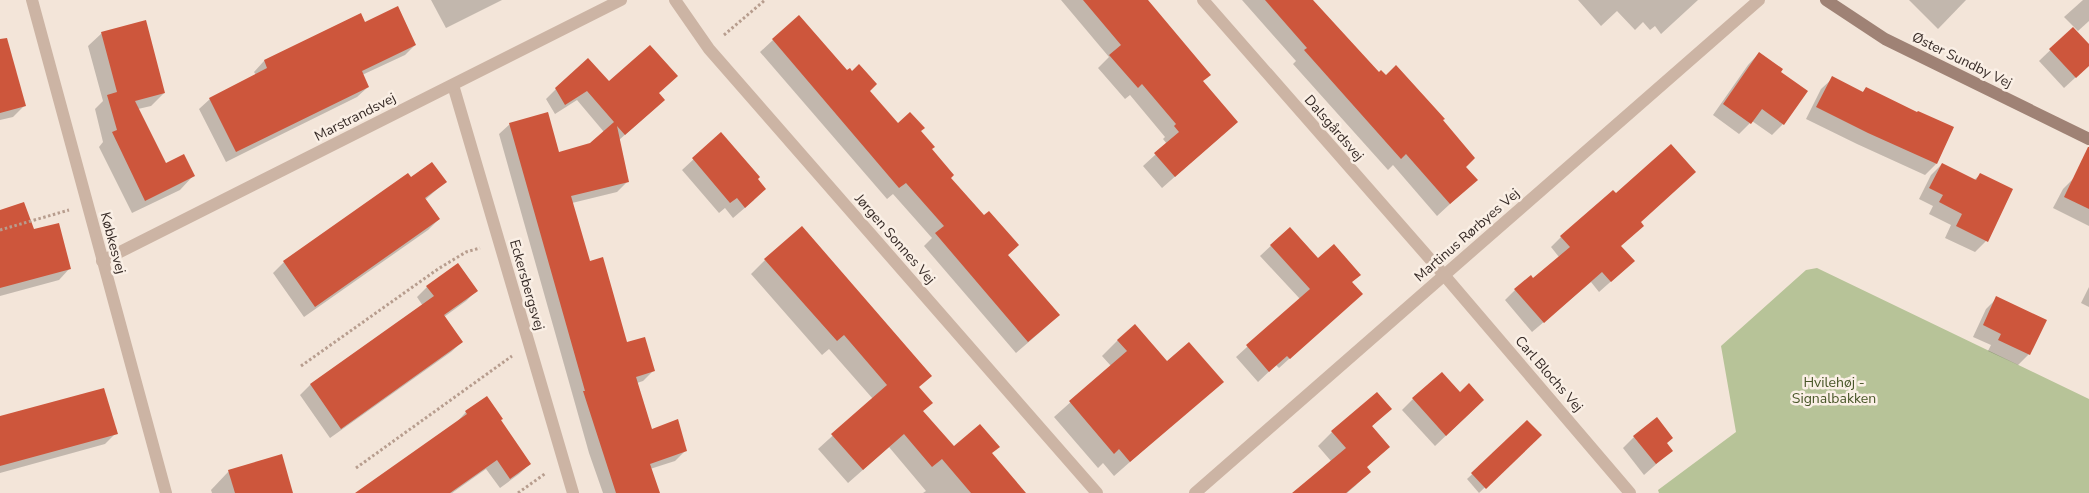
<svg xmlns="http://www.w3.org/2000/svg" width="2089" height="493" viewBox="0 0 2089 493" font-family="'Nunito Sans',sans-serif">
	<rect width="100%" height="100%" fill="#f3e5d9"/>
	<polygon fill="#b7c398" points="1817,268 2089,399 2089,493 1659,493 1658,490 1736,432 1721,346 1806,270"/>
	<g fill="#0003">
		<polygon points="431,0 502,0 446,28"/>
		<polygon points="1061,0 1147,0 1202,82 1237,122 1162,188 1143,166 1167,144 1163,139 1165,137 1130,95 1125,99 1098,68 1109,57"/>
		<polygon points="1242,0 1312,0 1379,74 1442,120 1464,167 1476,180 1437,216 1393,165 1388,170 1293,64 1296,61"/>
		<polygon points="1578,0 1698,0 1661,34 1655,26 1650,30 1643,22 1635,30 1617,11 1601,26"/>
		<polygon points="1909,0 1966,0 1938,29"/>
		<polygon points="2083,0 2089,0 2089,21 2078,31 2064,17"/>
		<polygon points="360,14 364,24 415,45 405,55 362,75 368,87 357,97 226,162 199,109 210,99 256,75 254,72 264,61"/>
		<polygon points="102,33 164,93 151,106 138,109 165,164 193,176 180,190 132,213 99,147 103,142 95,109 103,101 88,46"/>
		<polygon points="2066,35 2089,46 2089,65 2064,88 2039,61"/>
		<polygon points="773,40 847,72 868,91 898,125 919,132 949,178 1007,256 1058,315 1046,327 1016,353 924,246 932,238 893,194 887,199 760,52"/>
		<polygon points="1759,53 1780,73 1783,124 1772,135 1752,121 1739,134 1713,115 1748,65"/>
		<polygon points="0,65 24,106 13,117 0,120"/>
		<polygon points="1833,78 1862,93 1866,88 1917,114 1952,128 1936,164 1925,175 1857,144 1806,119 1821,89"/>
		<polygon points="609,83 658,94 653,110 619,140 627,182 617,192 572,203 589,263 626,344 653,371 643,381 637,383 651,431 686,450 675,461 650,469 659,493 603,493 589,453 499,134 510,124 558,153 591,144 604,132 577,100 555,114 546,99 556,89"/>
		<polygon points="721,134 754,200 733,218 725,208 719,213 682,170"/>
		<polygon points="1942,164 1974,180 1980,175 1986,241 1975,252 1945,238 1951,225 1929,214 1933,206 1919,199 1931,175"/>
		<polygon points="2074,178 2089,185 2089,226 2053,208 2063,189"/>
		<polygon points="410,179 445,182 425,200 439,219 428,230 304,317 273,273 284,262"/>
		<polygon points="0,211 33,231 70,268 59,280 0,296"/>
		<polygon points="1640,222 1620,246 1634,261 1599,292 1591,282 1532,332 1505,300 1515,290 1533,280 1559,257 1551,247 1561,237"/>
		<polygon points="1290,228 1318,260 1351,283 1361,294 1279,368 1276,365 1258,382 1236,357 1300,299 1260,256"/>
		<polygon points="765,260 918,388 931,403 922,412 953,448 991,454 1018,493 923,493 926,491 889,447 848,483 818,449 873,399 829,349 822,355 751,274"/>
		<polygon points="427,287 476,291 466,301 444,317 462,342 451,352 330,438 300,395 310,385 423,306 417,297"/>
		<polygon points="2089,287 2089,307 2081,303"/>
		<polygon points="1997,298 2029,354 2018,365 1988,351 1991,345 1973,337 1986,309"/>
		<polygon points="1118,340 1167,363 1222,381 1114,476 1103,463 1098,468 1054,417 1111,366 1102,356"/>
		<polygon points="1413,399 1472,411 1435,446 1402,410"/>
		<polygon points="1390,409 1371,427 1366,468 1369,472 1355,486 1347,493 1294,493 1331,461 1318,446 1332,432"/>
		<polygon points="466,412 499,421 530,464 519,474 500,488 486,469 452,493 357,493 456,423"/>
		<polygon points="0,417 116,433 105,444 0,473"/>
		<polygon points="1527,422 1540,435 1479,493 1467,479"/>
		<polygon points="1634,437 1666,444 1671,451 1644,475 1623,448"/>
		<polygon points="229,471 292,493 212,493 211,490"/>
	</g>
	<g fill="#cd563c">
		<polygon points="1083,0 1148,0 1211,75 1203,81 1238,122 1175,177 1154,153 1179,132 1174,126 1176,124 1142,84 1138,88 1109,55 1121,45"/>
		<polygon points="1265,0 1313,0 1379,72 1381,70 1386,75 1396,65 1445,119 1443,120 1475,158 1466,167 1478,180 1450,204 1406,154 1401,159 1304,50 1307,48"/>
		<polygon points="398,6 416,45 362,71 369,87 236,152 209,98 267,68 264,60 361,13 365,22"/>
		<polygon points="799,15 847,70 850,68 852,71 859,64 877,84 870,91 898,123 910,112 925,128 921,131 935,147 932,149 954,175 951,178 984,215 989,211 1019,245 1008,255 1060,315 1028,342 935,233 944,226 906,183 899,188 772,39"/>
		<polygon points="146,20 165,93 135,101 166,163 184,154 195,176 145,201 112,132 117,130 107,95 117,92 101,32"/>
		<polygon points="2073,27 2089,44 2089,66 2076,78 2049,49"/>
		<polygon points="7,38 26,106 0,113 0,39"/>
		<polygon points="650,45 678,76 659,93 665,100 625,135 617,126 629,182 571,196 590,261 603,257 627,342 645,337 655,371 636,377 652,429 678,419 687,451 650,464 660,493 616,493 583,391 585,391 509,123 548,112 559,152 590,143 614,122 587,91 565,105 555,88 588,58 609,81"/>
		<polygon points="1759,52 1783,69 1781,72 1808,91 1784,125 1762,109 1751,124 1723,104"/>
		<polygon points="1832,76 1863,92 1866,87 1917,112 1918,111 1954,127 1937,164 1868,133 1816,107"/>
		<polygon points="721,132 760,177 758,179 766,189 745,208 737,198 730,203 692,158"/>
		<polygon points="1671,144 1696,172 1641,222 1644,226 1621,246 1635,261 1611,282 1602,272 1544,323 1514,289 1531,275 1533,278 1570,247 1560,236 1613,190 1616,193"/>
		<polygon points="2088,147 2089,147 2089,209 2064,197"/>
		<polygon points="432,162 447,182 425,198 440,219 315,307 283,261 408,173 411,177"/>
		<polygon points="1942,163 1976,180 1980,173 2013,189 1988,242 1956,226 1962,214 1939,202 1943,195 1929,188"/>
		<polygon points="24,202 34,229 59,223 71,269 0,288 0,210"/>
		<polygon points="802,226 932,376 919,387 933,403 923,411 954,446 980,424 1000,447 992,453 1026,493 971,493 942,459 932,467 904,434 863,470 831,434 887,385 844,335 837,341 764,259"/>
		<polygon points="1290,227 1318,258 1334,244 1361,275 1352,282 1363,294 1290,359 1287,356 1269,372 1246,345 1310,289 1270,245"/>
		<polygon points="458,263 478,291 444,315 463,342 341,429 310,384 434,296 426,286"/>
		<polygon points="1996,296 2047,320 2030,355 1998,340 2001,334 1983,325"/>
		<polygon points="1135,324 1167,361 1189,342 1224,382 1130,462 1119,449 1114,454 1069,401 1127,351 1117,340"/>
		<polygon points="1442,372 1460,392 1469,383 1484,400 1446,436 1412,398"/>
		<polygon points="104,388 118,434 0,466 0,416"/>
		<polygon points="1377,392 1392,409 1372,426 1390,447 1367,467 1371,472 1346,493 1292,493 1346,448 1331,431"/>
		<polygon points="487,396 503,419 501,420 531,464 510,479 497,460 450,493 355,493 467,414 465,411"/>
		<polygon points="1657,417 1673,438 1667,443 1673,451 1656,464 1633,436"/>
		<polygon points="1527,420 1542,435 1486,489 1471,473"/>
		<polygon points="282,454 293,493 235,493 228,470"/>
	</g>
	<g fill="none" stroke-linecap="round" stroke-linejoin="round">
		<g stroke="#b79d8e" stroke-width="3" stroke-dasharray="2.5 2.5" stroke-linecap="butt">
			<polyline points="724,35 765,0"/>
			<polyline points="0,230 69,210"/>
			<polyline points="301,366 438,269 466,252 480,248"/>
			<polyline points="356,468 512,356"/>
			<polyline points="518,493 546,473"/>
		</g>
		<g stroke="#ccb4a4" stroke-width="12">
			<polyline points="32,0 166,493"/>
			<polyline points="675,0 709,49 1097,493"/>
			<polyline points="1203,0 1444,275 1630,493"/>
			<polyline points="453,85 573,493"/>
			<polyline points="102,261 621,0"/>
			<polyline points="1195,493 1759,0"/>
		</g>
		<polyline stroke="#9f8275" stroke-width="12" points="1826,0 1885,39 2089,139"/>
	</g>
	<g text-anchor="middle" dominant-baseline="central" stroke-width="5" stroke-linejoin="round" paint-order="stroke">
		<g font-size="14" fill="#362a26" stroke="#faefe5">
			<text transform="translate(1962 60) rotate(26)">Øster Sundby Vej</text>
			<text transform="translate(355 117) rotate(-27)">Marstrandsvej</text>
			<text transform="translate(1334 128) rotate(49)">Dalsgårdsvej</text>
			<text transform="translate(1467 235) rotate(-41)">Martinus Rørbyes Vej</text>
			<text transform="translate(895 239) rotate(49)">Jørgen Sonnes Vej</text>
			<text transform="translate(113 243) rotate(75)">Købkesvej</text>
			<text transform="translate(527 285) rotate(74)">Eckersbergsvej</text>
			<text transform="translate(1549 374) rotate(49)">Carl Blochs Vej</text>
		</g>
		<g font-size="14" fill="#485628" stroke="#faefe5">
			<text x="1834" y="382">Hvilehøj -<tspan x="1834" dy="16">Signalbakken</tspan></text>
		</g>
	</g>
</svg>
